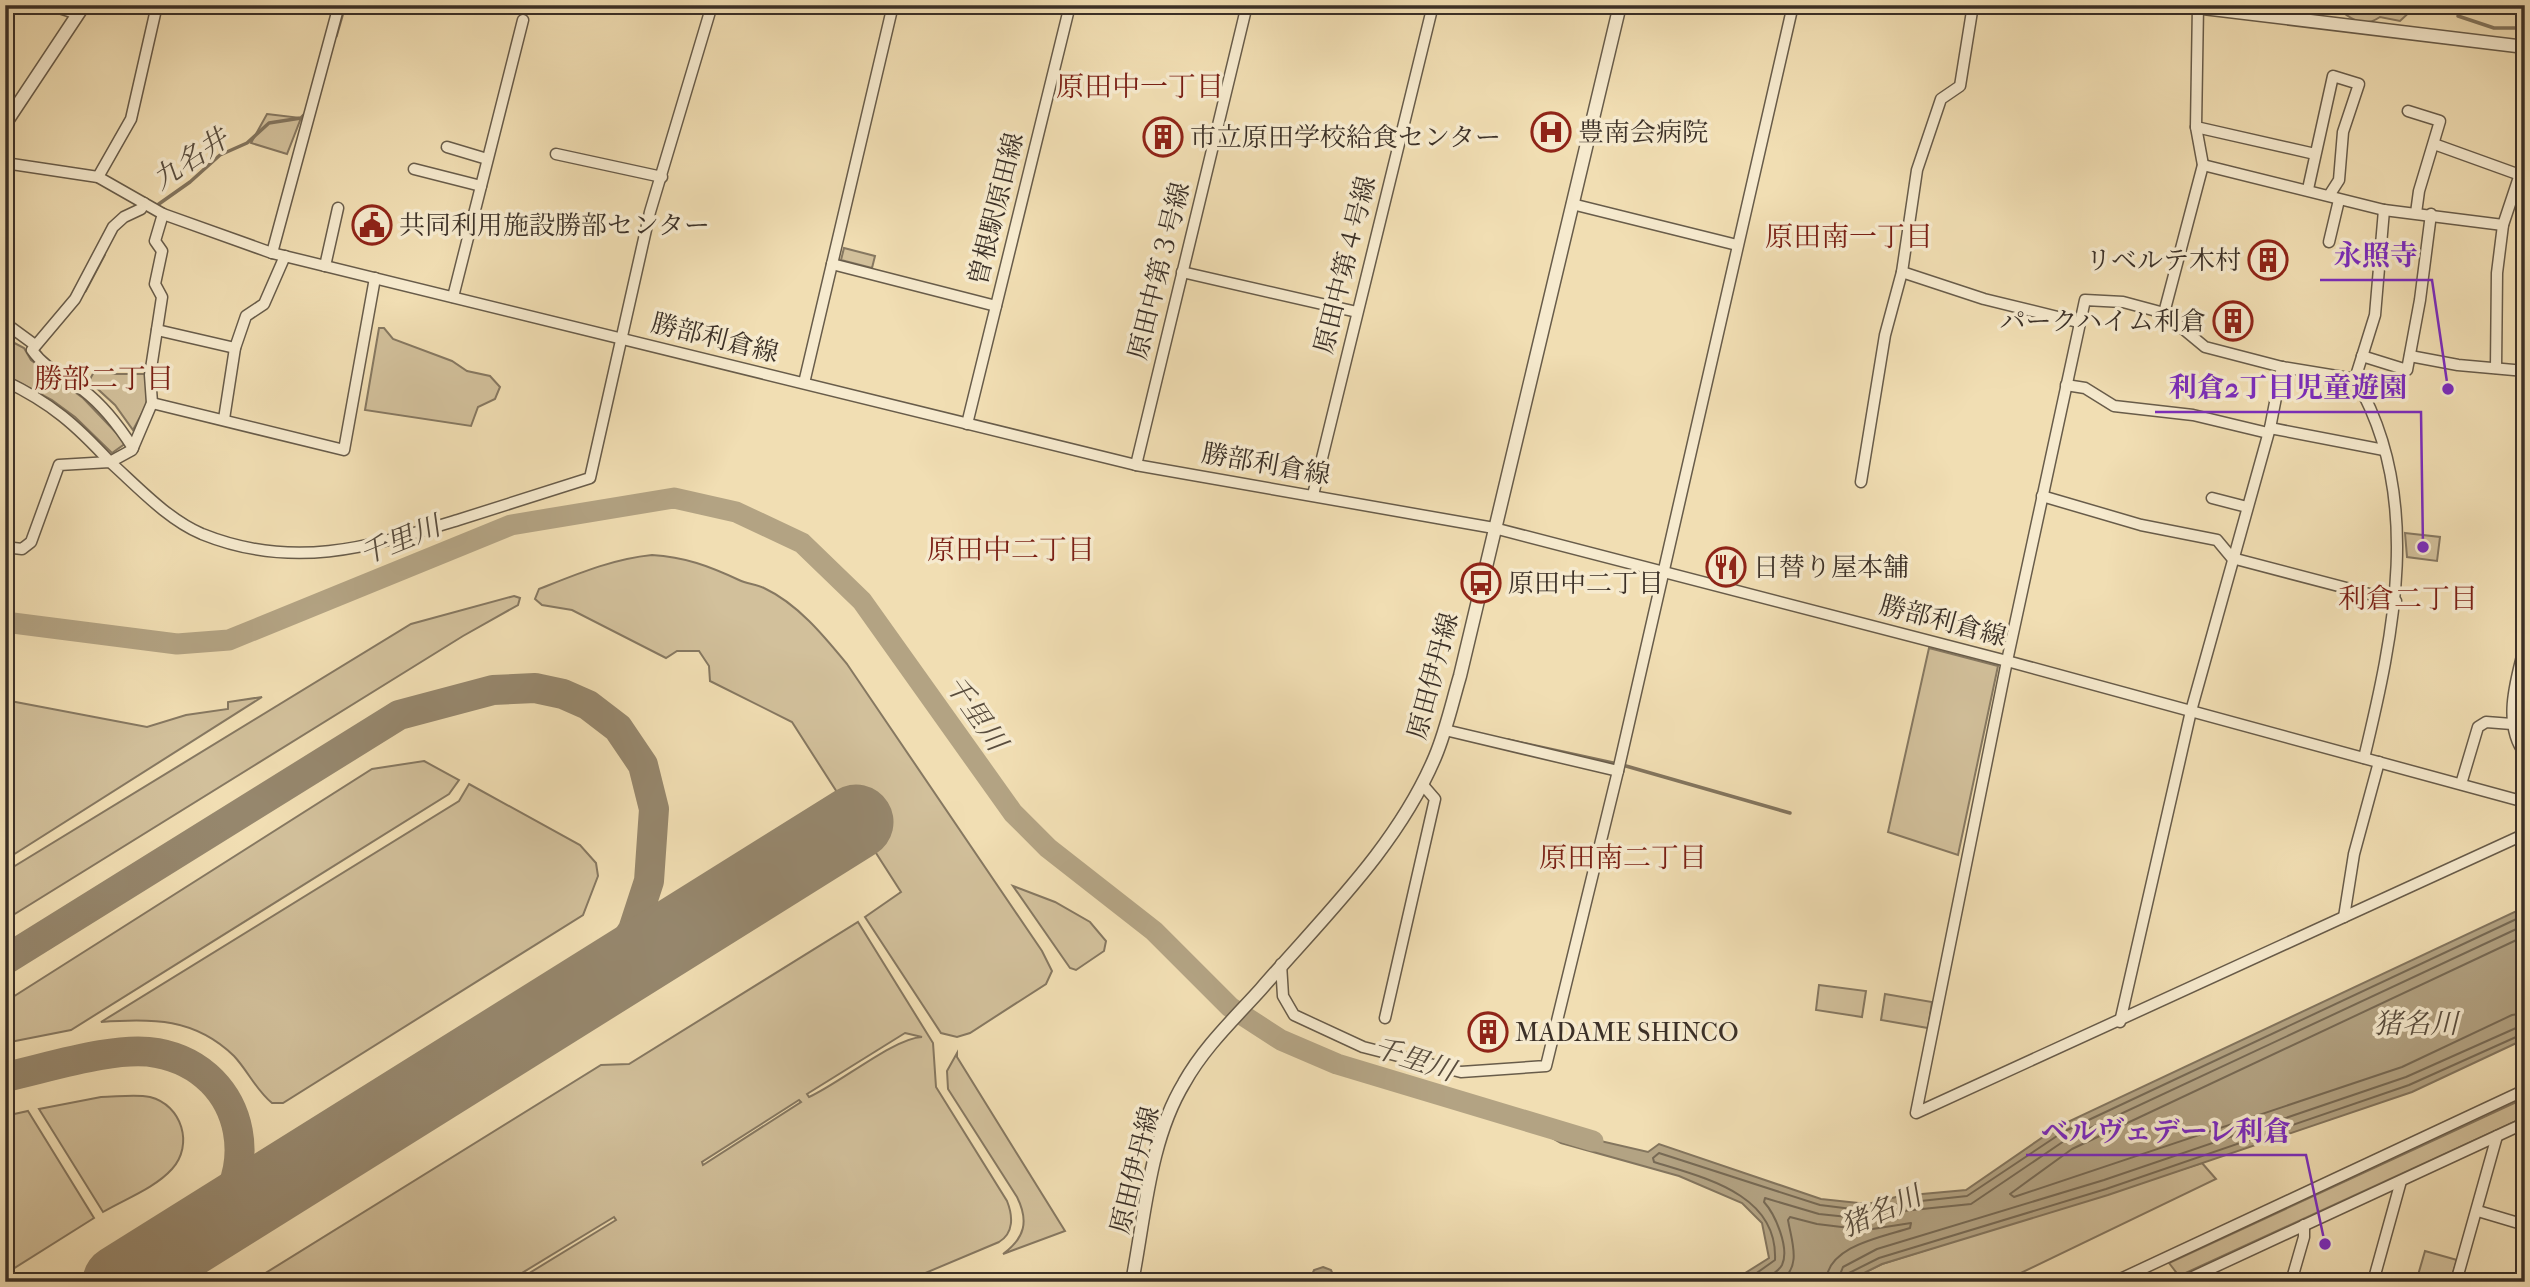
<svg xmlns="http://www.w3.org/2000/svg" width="2530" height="1287" viewBox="0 0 2530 1287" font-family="'IM FELL French Canon','Noto Serif JP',serif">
	<rect width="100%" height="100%" fill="#f1deb3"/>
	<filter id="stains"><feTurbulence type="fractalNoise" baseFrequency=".00286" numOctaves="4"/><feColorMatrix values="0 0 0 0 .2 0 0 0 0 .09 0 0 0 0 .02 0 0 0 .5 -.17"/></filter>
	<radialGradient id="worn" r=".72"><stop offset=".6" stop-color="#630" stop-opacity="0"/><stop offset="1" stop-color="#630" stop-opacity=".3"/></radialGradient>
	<g fill="#d2c09b" stroke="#867861" stroke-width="2" fill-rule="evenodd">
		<path d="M2312,5h101l2,2 -15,14 -20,-4c-15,10 -25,5 -39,-6l-13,2z"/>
		<polygon points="267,114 301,118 287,154 251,143"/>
		<polygon points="844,248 875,256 872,268 841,260"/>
		<polygon points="379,328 384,328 393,339 452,361 467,371 490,376 500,387 495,399 478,407 471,426 365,410"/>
		<polygon points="5,338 24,348 31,360 83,398 126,443 112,453 75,417 52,400 5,375"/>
		<polygon points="95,370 116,374 146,374 147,404 133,430 115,405 89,381"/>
		<polygon points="2405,533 2440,537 2437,561 2407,557"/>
		<path d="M652,555c33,2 57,11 87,25 8,4 17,4 25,8 34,16 60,48 83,76l195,287 10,20 -6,13 -76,49 -13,4 -16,-4 -76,-116 36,-25 -109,-170 -82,-41 -1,-15 -10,-15h-22l-11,7 -94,-48 -30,-5 -7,-6 4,-10c38,-15 73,-30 113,-34z"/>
		<polygon points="514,596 520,598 518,605 463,636 5,920 5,872 411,624"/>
		<polygon points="1929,648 1998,666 1958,855 1888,832"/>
		<polygon points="262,697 5,860 5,700 147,727 186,715 228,709 228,702"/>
		<polygon points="424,761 459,780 449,794 71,1030 5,1043 5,1002 372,769"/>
		<path d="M469,784l111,61 16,18 2,13 -15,39 -300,188h-11c-16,-13 -24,-32 -38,-47 -39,-38 -82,-38 -133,-34l358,-221z"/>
		<polygon points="1013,886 1055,902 1090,922 1106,941 1104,951 1076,970 1070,968"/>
		<path d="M858,922l75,121 3,44 71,114c6,15 7,32 -8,41l-95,40h-653l350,-217 28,-1zM905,1033l17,4c-28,1 -83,47 -113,60l-2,-3zM799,1100l2,2 -98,63 -1,-3zM614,1217l2,3 -98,60 -1,-4z"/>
		<polygon points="1819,985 1866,991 1862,1017 1816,1010"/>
		<polygon points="1885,994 1932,1002 1928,1028 1881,1020"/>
		<path d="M957,1053v4l108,174 -62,23c22,-16 26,-33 14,-57l-69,-108 -1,-18z"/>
		<path d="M101,1097c15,0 34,-3 49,0 32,8 44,48 22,72 -17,19 -47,30 -69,43l-64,-103z"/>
		<polygon points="2525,1098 2525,1117 2179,1276 2169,1263"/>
		<polygon points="28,1111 94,1218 5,1274 5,1116"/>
		<polygon points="2202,1163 2216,1179 2002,1282 1846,1282 1882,1264"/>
		<polygon points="2425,1251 2457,1260 2450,1282 2416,1282"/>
	</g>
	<g fill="#b3a383" stroke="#83755e" stroke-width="2">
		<polygon points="2525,907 2525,1039 2412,1092 2108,1195 1882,1264 1846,1282 1731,1282 1769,1258 1762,1223 1742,1203 1679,1176 1561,1143 1527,1124 1648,1152 1659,1144 1821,1199 1868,1204 1900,1196 1966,1190 2059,1126"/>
		<polygon points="1323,1267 1331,1270 1336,1282 1309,1282 1314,1270"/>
	</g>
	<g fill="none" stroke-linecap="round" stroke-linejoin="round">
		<g stroke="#776a55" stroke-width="2">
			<polyline points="2525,936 2072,1149 2010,1194 2014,1197 2402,1067 2512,1015 2525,1013"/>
			<path d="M1744,1282l31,-22c3,-66 -70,-82 -121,-98l-1,-4 6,-5 161,52 48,6 34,-8 65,-7 96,-64 462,-217"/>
			<path d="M1760,1282c7,-5 18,-9 22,-17 8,-17 -7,-51 -18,-63l1,-4 54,16 48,5 36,-8 68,-7 96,-65 458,-214"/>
			<path d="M1780,1282c22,-16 12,-39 8,-62l2,-3 27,7 49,6 45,-7 -1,5c-28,9 -83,18 -84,54"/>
			<polyline points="1837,1282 1843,1267 1877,1249 2104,1180 2406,1077 2525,1024"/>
			<polyline points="1845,1282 1849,1273 1879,1258 2106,1189 2409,1085 2525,1033"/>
		</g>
		<g stroke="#83755e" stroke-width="3.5">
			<polyline points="2308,5 2341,5"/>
			<polyline points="2360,5 2381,11 2425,12"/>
			<polyline points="2458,16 2494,28 2524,28"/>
			<polyline points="336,36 345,5"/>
			<polyline points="156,206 190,182 220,155 247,143 269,123 301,118 306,113"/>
			<polyline points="85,291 104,255"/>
			<polyline points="5,399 9,391"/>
			<polyline points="1508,740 1613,763"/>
			<polyline points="1626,766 1790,813"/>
		</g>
		<polyline stroke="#b3a383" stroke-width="21" points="5,622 177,644 229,640 511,525 674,498 736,512 802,543 862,601 1013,813 1048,848 1154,931 1230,1007 1281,1040 1337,1064 1593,1141"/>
		<g stroke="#96876d" stroke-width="30">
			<polyline points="5,960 399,715 493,690 535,688 563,694 588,705 618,728 643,765 654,809 649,881 633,930 609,967 560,1007"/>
			<path d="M5,1077c42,-9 112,-32 152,-24 92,17 111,130 37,183"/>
		</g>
		<polyline stroke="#96876d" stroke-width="75" points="120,1282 856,822"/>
		<g stroke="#685c4a" stroke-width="13">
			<g id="minor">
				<polyline points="50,5 78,14"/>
				<polyline points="2408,111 2440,121 2419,191 2416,213"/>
				<polyline points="2196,127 2315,154"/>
				<polyline points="2434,144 2520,175"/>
				<polyline points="447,147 487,159"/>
				<polyline points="556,154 662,177"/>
				<polyline points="5,163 98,177 163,214 272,253 1136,465 1494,528 2007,661 2525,802"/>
				<polyline points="2203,165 2384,210 2503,225"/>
				<polyline points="414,169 481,186"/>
				<polyline points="98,177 131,119 157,5"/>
				<polyline points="2308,189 2333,76 2359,84 2343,132 2339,180 2330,194"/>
				<polyline points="1572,204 1737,245"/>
				<polyline points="2329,242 2339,200"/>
				<polyline points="272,253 339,5"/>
				<polyline points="832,264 996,306"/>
				<polyline points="325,266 338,208"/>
				<polyline points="1182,272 1357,312"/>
				<polyline points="1902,272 1984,299 2078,322"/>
				<polyline points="453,297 523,20"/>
				<polyline points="2164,313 2203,165 2196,127 2198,5"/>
				<polyline points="5,323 35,345"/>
				<polyline points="157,330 235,348"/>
				<polyline points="2362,356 2407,370 2420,300 2431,214"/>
				<polyline points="2410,356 2458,365 2525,371"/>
				<polyline points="2496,368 2497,273 2503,225 2525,159"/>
				<polyline points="2355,379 2375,315 2384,210"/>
				<path d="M5,381c46,22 71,44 105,81l22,-12 20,-47 -2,-28 12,-78 -7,-13 7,-33 -7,-10 8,-27"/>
				<polyline points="804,383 893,5"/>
				<polyline points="2066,385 2085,388 2114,406 2193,415 2268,433"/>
				<polyline points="152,403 344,450 375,278"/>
				<polyline points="224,419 235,348 246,316 264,304 285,256"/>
				<polyline points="967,424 1070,5"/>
				<polyline points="2270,428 2384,450"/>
				<path d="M133,448c-14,-22 -29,-42 -50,-58 -18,-14 -38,-21 -51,-40l43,-51 38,-72 11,-10 17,-8 3,-6"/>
				<polyline points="2525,461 2522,491 2525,557"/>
				<polyline points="1136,465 1247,5"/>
				<polyline points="1861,482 1885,335 1902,272 1917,170 1941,99 1960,86 1973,5"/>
				<polyline points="1313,495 1433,5"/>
				<polyline points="2042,496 2141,525 2217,540 2232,558 2396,601"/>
				<polyline points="2212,498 2247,507"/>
				<path d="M5,547l17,2 9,-7 28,-77 51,-3c28,25 57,57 92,72 92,37 167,13 256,-14 44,-14 88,-28 132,-42l60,-266 62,-207"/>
				<path d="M2525,645c-9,34 -23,80 0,109"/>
				<polyline points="1445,730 1618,771"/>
				<path d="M2364,758c30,-124 60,-263 -9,-379l-73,-12 -77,-20 -41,-34 -41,-11 -38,-2 -78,361 -91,452 609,-279"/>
				<polyline points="2461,784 2478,727 2486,722 2512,724"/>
				<polyline points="2344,917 2354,854 2379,762"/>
				<polyline points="1281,964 1283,996 1294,1015 1363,1047 1461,1072 1546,1066 1618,771 1793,5"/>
				<polyline points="1385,1018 1435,799 1422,784"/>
				<polyline points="2120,1022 2191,711 2270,428 2282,367"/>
				<polyline points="2478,1211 2525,1225"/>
				<polyline points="2114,1282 2525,1090"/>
				<polyline points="2182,1282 2525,1123"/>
				<polyline points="2291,1282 2304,1237 2304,1225"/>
				<polyline points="2373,1282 2401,1181"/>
				<polyline points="2456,1282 2497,1136"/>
			</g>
		</g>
		<g stroke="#685c4a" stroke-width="15">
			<g id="tertiary">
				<polyline points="2178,5 2525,47"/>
				<polyline points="5,124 84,5"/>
				<path d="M1132,1282c13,-66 17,-141 52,-199 20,-36 50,-64 77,-94 63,-73 136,-142 174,-232 11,-26 17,-54 25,-81l160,-671"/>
			</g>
		</g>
		<use href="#minor" stroke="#f6eace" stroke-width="10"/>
		<use href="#tertiary" stroke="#f6eace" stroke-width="12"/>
	</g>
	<defs>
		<g id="hospital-ring" transform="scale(2.0125)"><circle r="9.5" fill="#f6eace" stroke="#8f2418" stroke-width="1.5"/><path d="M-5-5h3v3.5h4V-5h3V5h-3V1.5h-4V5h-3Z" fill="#8f2418"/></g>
		<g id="building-ring" transform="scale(2.0125)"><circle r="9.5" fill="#f6eace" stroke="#8f2418" stroke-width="1.5"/><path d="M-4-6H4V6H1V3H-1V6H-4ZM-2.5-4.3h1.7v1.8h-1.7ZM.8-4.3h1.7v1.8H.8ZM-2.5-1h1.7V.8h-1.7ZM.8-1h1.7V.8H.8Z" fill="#8f2418"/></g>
		<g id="civic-ring" transform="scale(2.0125)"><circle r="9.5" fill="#f6eace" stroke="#8f2418" stroke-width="1.5"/><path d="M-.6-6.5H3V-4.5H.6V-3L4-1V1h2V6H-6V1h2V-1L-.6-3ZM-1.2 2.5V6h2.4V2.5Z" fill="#8f2418"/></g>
		<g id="restaurant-ring" transform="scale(2.0125)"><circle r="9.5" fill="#f6eace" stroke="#8f2418" stroke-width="1.5"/><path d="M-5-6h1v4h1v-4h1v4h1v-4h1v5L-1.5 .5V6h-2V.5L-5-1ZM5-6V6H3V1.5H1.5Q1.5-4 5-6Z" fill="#8f2418"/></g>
		<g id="bus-ring" transform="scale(2.0125)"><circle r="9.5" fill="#f6eace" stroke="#8f2418" stroke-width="1.5"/><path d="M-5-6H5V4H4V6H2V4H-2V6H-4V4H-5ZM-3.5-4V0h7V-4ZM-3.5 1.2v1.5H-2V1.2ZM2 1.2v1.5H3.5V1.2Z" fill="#8f2418"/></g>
	</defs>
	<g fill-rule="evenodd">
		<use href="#hospital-ring" x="1551" y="132"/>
		<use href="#building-ring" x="1163" y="137"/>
		<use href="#civic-ring" x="372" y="225"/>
		<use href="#building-ring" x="2268" y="260"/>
		<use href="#building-ring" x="2233" y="321"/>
		<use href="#restaurant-ring" x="1726" y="567"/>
		<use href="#bus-ring" x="1481" y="583"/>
		<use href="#building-ring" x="1488" y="1032"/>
	</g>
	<g text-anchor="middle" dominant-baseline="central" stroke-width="7" stroke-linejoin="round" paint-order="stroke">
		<g font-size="26" fill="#3b3027" stroke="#f6eace" text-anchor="start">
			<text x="1578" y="132">豊南会病院</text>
			<text x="1190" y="137">市立原田学校給食センター</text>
			<text x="399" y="225">共同利用施設勝部センター</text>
			<text x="2241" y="260" text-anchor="end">リベルテ木村</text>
			<text x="2206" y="321" text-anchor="end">パークハイム利倉</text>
			<text x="1753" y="567">日替り屋本舗</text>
			<text x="1508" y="583">原田中二丁目</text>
			<text x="1515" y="1032">MADAME SHINCO</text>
		</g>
		<g font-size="26" fill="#3b3027" stroke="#f6eace">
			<text transform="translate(996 209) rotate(-76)">曽根駅原田線</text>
			<text transform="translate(1345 265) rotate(-76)">原田中第４号線</text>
			<text transform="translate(1159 271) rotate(-76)">原田中第３号線</text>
			<text transform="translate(715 338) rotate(14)">勝部利倉線</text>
			<text transform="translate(1266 464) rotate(10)">勝部利倉線</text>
			<text transform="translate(1943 621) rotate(15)">勝部利倉線</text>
			<text transform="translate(1433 676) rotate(-75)">原田伊丹線</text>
			<text transform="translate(1135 1170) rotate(-76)">原田伊丹線</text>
		</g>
		<g font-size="28" fill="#7a1f14" stroke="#f6eace">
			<text x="1140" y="86">原田中一丁目</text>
			<text x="1849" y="236">原田南一丁目</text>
			<text x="104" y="378">勝部二丁目</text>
			<text x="1011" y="549">原田中二丁目</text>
			<text x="2408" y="598">利倉二丁目</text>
			<text x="1623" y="857">原田南二丁目</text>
		</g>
		<g font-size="28" font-style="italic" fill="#594d3e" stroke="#f6eace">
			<text transform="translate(190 159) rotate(-34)">九名井</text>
			<text transform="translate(400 540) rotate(-22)">千里川</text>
			<text transform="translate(976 713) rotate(55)">千里川</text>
			<text x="2416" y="1023">猪名川</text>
			<text transform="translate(1414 1059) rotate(18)">千里川</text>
			<text transform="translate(1881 1211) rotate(-24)">猪名川</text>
		</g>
	</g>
	<path fill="none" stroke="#7b2cbf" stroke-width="2.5" d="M2448 389L2432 280H2320M2423 547L2421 412H2155M2325 1244L2306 1155H2026"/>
	<g fill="#7b2cbf" stroke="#f6eace" stroke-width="2.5">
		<circle cx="2448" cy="389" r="7"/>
		<circle cx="2423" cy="547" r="7"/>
		<circle cx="2325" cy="1244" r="7"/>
	</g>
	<g font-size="28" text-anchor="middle" font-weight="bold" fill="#7b2cbf" stroke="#f6eace" stroke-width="7" stroke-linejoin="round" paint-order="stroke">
		<text x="2376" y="265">永照寺</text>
		<text x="2288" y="397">利倉2丁目児童遊園</text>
		<text x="2166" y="1141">ベルヴェデーレ利倉</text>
	</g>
	<rect width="2530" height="1287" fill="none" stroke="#f1deb3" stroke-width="28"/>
	<rect x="7" y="7" width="2516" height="1273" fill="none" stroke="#3b3027" stroke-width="3.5"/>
	<rect x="14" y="14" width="2502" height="1259" fill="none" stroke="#3b3027" stroke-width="2"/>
	<rect width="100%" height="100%" filter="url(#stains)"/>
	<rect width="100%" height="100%" fill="url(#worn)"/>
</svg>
